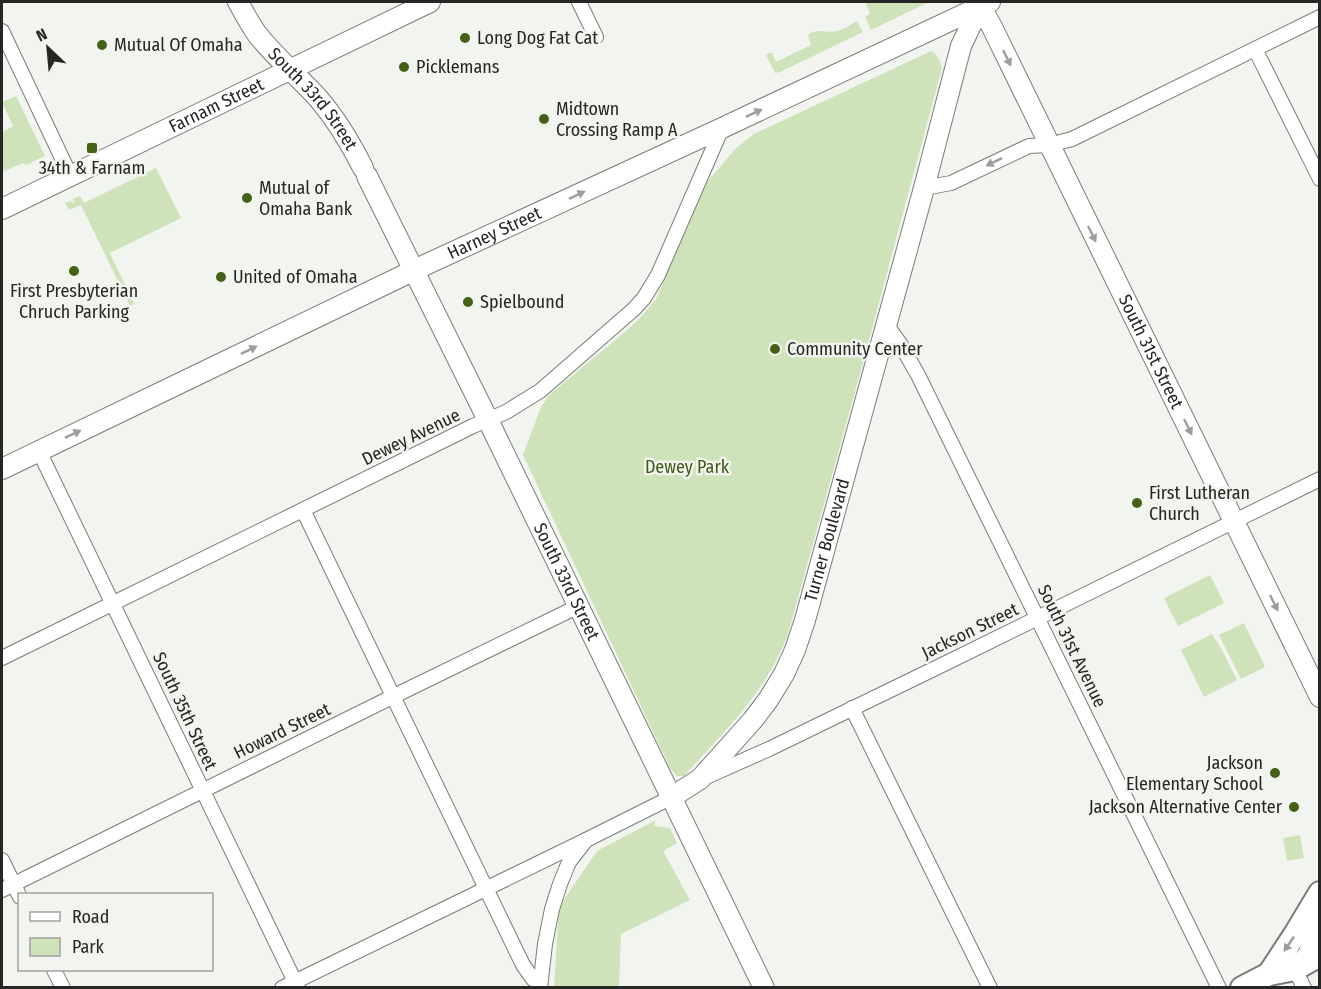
<svg xmlns="http://www.w3.org/2000/svg" width="1321" height="989" viewBox="0 0 1321 989" font-family="'Fira Sans Condensed',sans-serif">
	<rect width="100%" height="100%" fill="#f2f4ef"/>
	<g fill="#cfe3ba">
		<polygon points="869,2 929,2 871,30 865,17 870,14 866,4"/>
		<path d="M857,21l6,11 -83,40 -5,1 -9,-18 2,-2h4l4,9 35,-17 -3,-10c9,-8 19,-1 30,-4 7,-2 13,-7 19,-10z"/>
		<path d="M931,51c7,4 9,9 11,17l-81,302 -73,264c-23,60 -62,95 -104,142h-7l-7,-8 -147,-313 18,-48 8,-12 77,-64 12,-11 18,-21 51,-117 29,-34 18,-14z"/>
		<polygon points="16,96 45,156 26,165 23,163 2,172 2,132 13,126 2,102"/>
		<polygon points="156,168 181,218 110,253 134,304 130,306 81,205 69,210 65,203 71,201 72,203 74,202 73,199 80,196 84,203"/>
		<polygon points="1210,575 1224,603 1178,626 1164,598"/>
		<polygon points="1244,623 1265,667 1241,679 1219,635"/>
		<polygon points="1212,634 1222,650 1237,680 1204,697 1181,650"/>
		<polygon points="656,820 654,826 670,828 677,843 663,851 690,900 621,934 619,987 554,988 559,907 597,851"/>
		<polygon points="1300,835 1304,858 1287,861 1283,838"/>
	</g>
	<g fill="none" stroke-linecap="round" stroke-linejoin="round">
		<g stroke="#797c77" stroke-width="16">
			<g id="street">
				<polyline points="579,2 596,37"/>
				<polyline points="2,31 70,175"/>
				<polyline points="1255,49 1320,179"/>
				<polyline points="924,188 951,183 1029,146 1049,145 1072,139 1320,17"/>
				<polyline points="886,324 901,345 918,375 1219,988"/>
				<polyline points="39,451 298,988"/>
				<polyline points="303,510 523,965 533,979 540,982"/>
				<polyline points="2,658 473,426 506,412 540,391 634,309 644,298 658,275 722,128"/>
				<polyline points="852,708 990,988"/>
				<polyline points="706,777 769,749 942,665 1320,479"/>
				<polyline points="2,860 20,897"/>
				<polyline points="2,890 394,696 579,606"/>
				<polyline points="1295,969 1304,988"/>
				<polyline points="54,970 63,988"/>
				<polyline points="282,988 586,840"/>
				<polyline points="540,988 545,944 552,909 560,884 569,862 586,840 672,797"/>
			</g>
		</g>
		<g stroke="#797c77" stroke-width="22">
			<g id="secondary">
				<path id="s1" d="M238,2c6,11 12,22 19,32 18,23 41,42 61,64 18,21 33,46 45,70"/>
				<path id="s2" d="M978,2l14,25 328,670"/>
				<path id="s3" d="M367,176l121,244 276,568"/>
				<path id="s4" d="M2,209l428,-207"/>
				<path id="s5" d="M2,469l423,-204 297,-137 268,-126"/>
				<path id="s6" d="M672,797l28,-18 52,-58 16,-21 16,-26 11,-24 10,-30 119,-432 37,-142 19,-40"/>
			</g>
		</g>
		<g stroke="#797c77" stroke-width="26">
			<g id="primary">
				<polyline points="1298,966 1309,956 1320,923"/>
				<polyline points="1269,974 1296,933 1320,893"/>
				<polyline points="1242,988 1269,974 1295,969 1320,955"/>
			</g>
		</g>
		<use href="#street" stroke="#fff" stroke-width="14"/>
		<use href="#secondary" stroke="#fff" stroke-width="20"/>
		<use href="#primary" stroke="#fff" stroke-width="22"/>
	</g>
	<defs><path id="oneway-solid" d="M-6-.8H1V-3.2L6.5 0L1 3.2V.8H-6Z" transform="scale(1.5)"/></defs>
	<g fill="#9d9e9d">
		<use href="#oneway-solid" transform="translate(1007 58) rotate(64)"/>
		<use href="#oneway-solid" transform="translate(754 113) rotate(-25)"/>
		<use href="#oneway-solid" transform="translate(994 162) rotate(154)"/>
		<use href="#oneway-solid" transform="translate(577 195) rotate(-25)"/>
		<use href="#oneway-solid" transform="translate(1092 234) rotate(64)"/>
		<use href="#oneway-solid" transform="translate(249 350) rotate(-26)"/>
		<use href="#oneway-solid" transform="translate(1188 427) rotate(64)"/>
		<use href="#oneway-solid" transform="translate(73 434) rotate(-26)"/>
		<use href="#oneway-solid" transform="translate(1274 603) rotate(64)"/>
		<use href="#oneway-solid" transform="translate(1289 944) rotate(124)"/>
	</g>
	<g fill="#446215" stroke="#f2f4ef" stroke-width="2">
		<circle cx="465" cy="38" r="6"/>
		<circle cx="102" cy="45" r="6"/>
		<circle cx="404" cy="67" r="6"/>
		<circle cx="544" cy="119" r="6"/>
		<rect x="86" y="142" width="12" height="12" rx="3"/>
		<circle cx="247" cy="198" r="6"/>
		<circle cx="74" cy="271" r="6"/>
		<circle cx="221" cy="277" r="6"/>
		<circle cx="468" cy="302" r="6"/>
		<circle cx="775" cy="349" r="6"/>
		<circle cx="1137" cy="503" r="6"/>
		<circle cx="1275" cy="773" r="6"/>
		<circle cx="1294" cy="807" r="6"/>
	</g>
	<g text-anchor="middle" dominant-baseline="central" stroke-width="5" stroke-linejoin="round" paint-order="stroke">
		<g font-size="18" fill="#262725" stroke="#f2f4ef" text-anchor="start">
			<text x="477" y="38">Long Dog Fat Cat</text>
			<text x="114" y="45">Mutual Of Omaha</text>
			<text x="416" y="67">Picklemans</text>
			<text x="556" y="109">Midtown<tspan x="556" dy="21">Crossing Ramp A</tspan></text>
			<text x="92" y="168" text-anchor="middle">34th &amp; Farnam</text>
			<text x="259" y="188">Mutual of<tspan x="259" dy="21">Omaha Bank</tspan></text>
			<text x="233" y="277">United of Omaha</text>
			<text x="74" y="291" text-anchor="middle">First Presbyterian<tspan x="74" dy="21">Chruch Parking</tspan></text>
			<text x="480" y="302">Spielbound</text>
			<text x="787" y="349">Community Center</text>
			<text x="1149" y="493">First Lutheran<tspan x="1149" dy="21">Church</tspan></text>
			<text x="1263" y="763" text-anchor="end">Jackson<tspan x="1263" dy="21">Elementary School</tspan></text>
			<text x="1282" y="807" text-anchor="end">Jackson Alternative Center</text>
		</g>
		<g font-size="18" fill="#262725" stroke="#f2f4ef">
			<text stroke="none"><textPath href="#s1" startOffset="123">South 33rd Street</textPath></text>
			<text stroke="none"><textPath href="#s4" startOffset="238">Farnam Street</textPath></text>
			<text stroke="none"><textPath href="#s5" startOffset="546">Harney Street</textPath></text>
			<text stroke="none"><textPath href="#s2" startOffset="390">South 31st Street</textPath></text>
			<text transform="translate(411 437) rotate(-26)">Dewey Avenue</text>
			<text stroke="none"><textPath href="#s6" startOffset="309">Turner Boulevard</textPath></text>
			<text stroke="none"><textPath href="#s3" startOffset="452">South 33rd Street</textPath></text>
			<text transform="translate(970 631) rotate(-26)">Jackson Street</text>
			<text transform="translate(1072 646) rotate(64)">South 31st Avenue</text>
			<text transform="translate(185 711) rotate(65)">South 35th Street</text>
			<text transform="translate(282 731) rotate(-26)">Howard Street</text>
		</g>
		<g font-size="18" fill="#405b15" stroke="#f2f4ef">
			<text x="687" y="467">Dewey Park</text>
		</g>
	</g>
	<rect width="1321" height="989" fill="none" stroke="#262725" stroke-width="6"/>
	<rect x="18" y="893" width="195" height="78" fill="#f2f4ef" stroke="#a0a29e" stroke-width="1.5"/>
	<rect x="30" y="912" width="30" height="9" fill="#ffffff" stroke="#a0a29e" stroke-width="1.5"/>
	<text x="72" y="923" font-size="18" fill="#262725">Road</text>
	<rect x="30" y="938" width="30" height="18" fill="#cfe3ba" stroke="#a0a29e" stroke-width="1.5"/>
	<text x="72" y="953" font-size="18" fill="#262725">Park</text>
	<g transform="translate(48 48) rotate(334)" stroke="#f2f4ef" stroke-width="4.5" paint-order="stroke">
	<path d="M0-4.5L10 22L0 15L-10 22Z" fill="#262725"/>
	<text y="-9" font-size="16" font-weight="bold" text-anchor="middle" fill="#262725">N</text>
	</g>
</svg>
